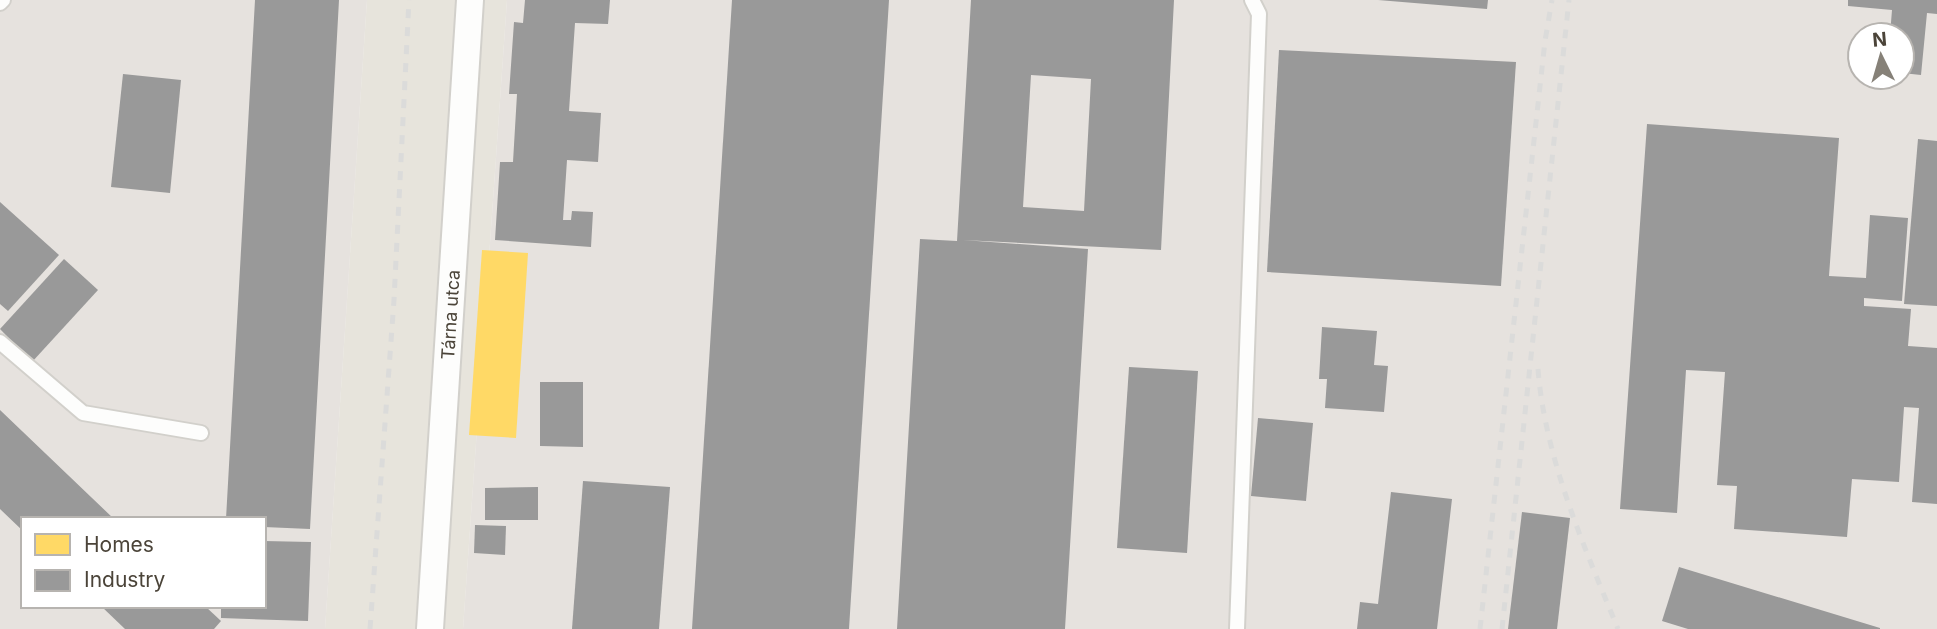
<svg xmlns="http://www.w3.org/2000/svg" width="1937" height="629" viewBox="0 0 1937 629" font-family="Inter,sans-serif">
	<rect width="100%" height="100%" fill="#f4f2ee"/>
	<polygon fill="#e7e4dc" points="367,0 507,0 463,629 325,629"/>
	<g fill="#e6e2de" fill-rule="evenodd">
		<path d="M0,0h367l-42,629h-325zM23,519h241v87h-241z"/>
		<path d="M507,0h1430v629h-1474zM1860,35h42v42h-42z"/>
	</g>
	<polygon fill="#ffd966" points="482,250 528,253 516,438 469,435"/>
	<g fill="#999" fill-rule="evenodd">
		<polygon points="255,0 339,0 310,529 264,527 264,519 226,519"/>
		<polygon points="525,0 610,0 608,24 575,23 569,111 601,113 598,162 567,160 563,220 571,220 572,211 593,212 591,247 495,240 500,162 513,162 517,94 509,94 514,22 523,23"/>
		<polygon points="732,0 889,0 849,629 692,629"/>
		<path d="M971,0h203l-13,250 -198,-10 125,9 -23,380h-168l23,-390 37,2zM1031,75l60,4 -7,132 -61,-4z"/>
		<polygon points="1378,0 1488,0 1487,9"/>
		<polygon points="1848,0 1937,0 1937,14 1927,13 1921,75 1902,73 1902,35 1890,35 1892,10 1848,6"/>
		<polygon points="1279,50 1516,62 1501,286 1267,272"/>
		<polygon points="123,74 181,80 170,193 111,187"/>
		<polygon points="1647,124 1839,138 1829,276 1866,278 1870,215 1908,218 1902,301 1864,298 1864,306 1911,309 1908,346 1937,348 1937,504 1912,502 1919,408 1904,407 1899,482 1852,479 1847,537 1734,529 1737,486 1717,485 1725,372 1686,370 1677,513 1620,509"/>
		<polygon points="1918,139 1937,141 1937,306 1904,304"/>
		<polygon points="0,202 59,255 8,311 0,304"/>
		<polygon points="64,259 98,290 32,362 0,329"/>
		<polygon points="1322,327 1377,331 1374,365 1388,366 1384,412 1325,408 1327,379 1319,379"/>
		<polygon points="1129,367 1198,371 1187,553 1117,548"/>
		<polygon points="540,382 583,382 583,447 540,446"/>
		<polygon points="0,410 114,519 23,519 23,531 0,509"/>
		<polygon points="1258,418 1313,423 1306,501 1251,496"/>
		<polygon points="583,481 670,487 659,629 572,629"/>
		<polygon points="538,487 538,520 485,520 485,488"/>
		<polygon points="1391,492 1452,499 1437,629 1357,629 1360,602 1378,604"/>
		<polygon points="1522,512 1570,518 1557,629 1508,629"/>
		<polygon points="475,525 506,526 505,555 474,553"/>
		<polygon points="264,541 311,542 308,621 221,618 221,606 264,606"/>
		<polygon points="1679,567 1880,628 1880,629 1688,629 1662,621"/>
		<polygon points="101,606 205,606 221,621 214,629 125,629"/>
	</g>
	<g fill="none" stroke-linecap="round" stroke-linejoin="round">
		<g stroke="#d2d0cb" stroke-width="18">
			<g id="lane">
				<polyline points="0,3 3,0"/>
				<polyline points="0,342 83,413 201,433"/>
				<polyline points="1237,629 1259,14 1252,0"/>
			</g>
		</g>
		<g stroke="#d2d0cb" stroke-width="30">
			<g id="street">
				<path id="s1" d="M430,629l40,-629"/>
			</g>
		</g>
		<use href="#lane" stroke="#fdfdfc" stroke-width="14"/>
		<use href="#street" stroke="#fdfdfc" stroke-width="26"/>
		<g stroke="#dbdbda" stroke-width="5" stroke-dasharray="9 9" stroke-linecap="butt">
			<path d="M1538,369c7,90 46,177 80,260"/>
			<polyline points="370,629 394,300 409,0"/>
			<polyline points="1480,629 1545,41 1552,0"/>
			<polyline points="1502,629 1569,0"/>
		</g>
	</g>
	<g text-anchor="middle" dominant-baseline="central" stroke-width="7" stroke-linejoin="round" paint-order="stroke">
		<g font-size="18" fill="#4b4439" stroke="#fff">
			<text stroke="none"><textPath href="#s1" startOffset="315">Tárna utca</textPath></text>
		</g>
	</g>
	<rect x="21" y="517" width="245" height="91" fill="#ffffff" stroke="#b7b4b0" stroke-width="2"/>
	<rect x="35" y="534" width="35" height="21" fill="#ffd966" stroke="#b7b4b0" stroke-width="2"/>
	<text x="84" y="552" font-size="21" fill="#4b4439">Homes</text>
	<rect x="35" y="570" width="35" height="21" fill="#999999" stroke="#b7b4b0" stroke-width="2"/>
	<text x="84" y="587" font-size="21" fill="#4b4439">Industry</text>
	<g transform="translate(1881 56) rotate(355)"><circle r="33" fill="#ffffff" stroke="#b7b4b0" stroke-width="2"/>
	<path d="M0-5L12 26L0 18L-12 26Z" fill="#868178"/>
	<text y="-10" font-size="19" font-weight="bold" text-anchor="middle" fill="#4b4439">N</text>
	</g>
</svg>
